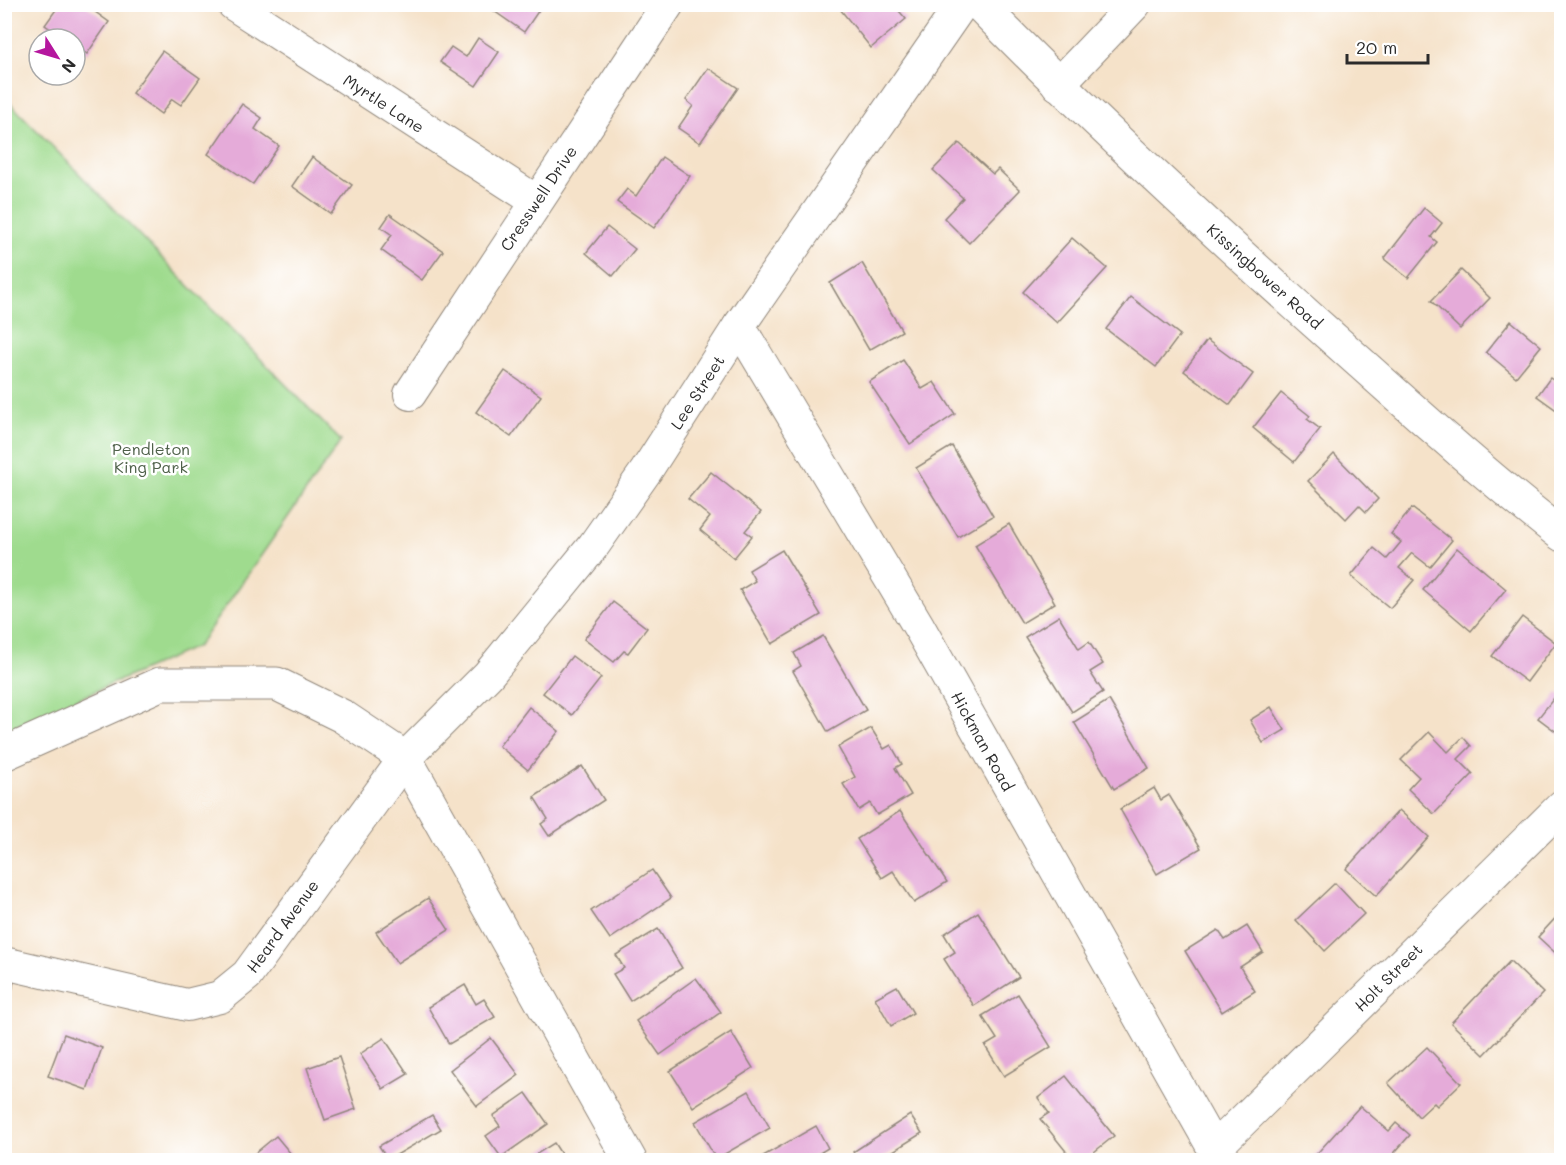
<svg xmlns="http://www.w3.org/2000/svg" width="1566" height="1165" viewBox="0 0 1566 1165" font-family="Mali,sans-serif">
	<rect width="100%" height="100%" fill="#fff"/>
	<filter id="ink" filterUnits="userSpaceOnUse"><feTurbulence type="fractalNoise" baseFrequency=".0167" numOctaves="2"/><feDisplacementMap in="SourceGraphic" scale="12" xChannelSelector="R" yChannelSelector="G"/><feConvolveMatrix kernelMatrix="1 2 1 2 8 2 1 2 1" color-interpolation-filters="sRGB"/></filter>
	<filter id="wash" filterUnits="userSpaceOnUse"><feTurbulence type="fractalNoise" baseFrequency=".008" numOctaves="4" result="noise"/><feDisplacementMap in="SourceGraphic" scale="24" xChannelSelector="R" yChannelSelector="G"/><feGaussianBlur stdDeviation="1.35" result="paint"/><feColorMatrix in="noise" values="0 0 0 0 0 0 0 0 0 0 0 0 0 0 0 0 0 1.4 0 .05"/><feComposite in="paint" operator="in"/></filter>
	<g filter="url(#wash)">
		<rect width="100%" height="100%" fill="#f5e2c9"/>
		<polygon fill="#9fdb8e" stroke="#65835c" stroke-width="1.5" points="5,98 341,441 198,646 5,731"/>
		<g id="blocks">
			<g fill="#e5abd9">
				<polygon points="60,4 84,4 109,22 87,54 75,46 75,39 65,39 45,25"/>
				<polygon points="484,4 543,4 524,32"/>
				<polygon points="836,4 893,4 906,19 871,48"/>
				<polygon points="478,38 499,52 476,86 440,62 451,47 466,57"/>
				<polygon points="162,51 200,78 181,105 172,99 161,114 132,93"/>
				<polygon points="708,68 738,88 700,143 678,128 693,106 686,100"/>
				<polygon points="242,104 262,118 255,129 279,146 253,184 208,154"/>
				<polygon points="959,143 993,174 998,169 1020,190 969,243 944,218 963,198 933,170"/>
				<polygon points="312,157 352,185 331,214 292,186"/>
				<polygon points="662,157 690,176 654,228 617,202 627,189 636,196"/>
				<polygon points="1424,208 1442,223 1431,237 1437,242 1408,278 1384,259"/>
				<polygon points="390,214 443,251 422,280 381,250 392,235 381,227"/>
				<polygon points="607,227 635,249 613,276 586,253"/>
				<polygon points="1072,238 1107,268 1057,323 1023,292"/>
				<polygon points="862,263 902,331 869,350 830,283"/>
				<polygon points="1461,270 1490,298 1460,329 1431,301"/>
				<polygon points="1131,297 1180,335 1156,367 1106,329"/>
				<polygon points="1511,321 1541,346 1516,377 1486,352"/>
				<polygon points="1207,340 1253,374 1230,405 1184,371"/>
				<polygon points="903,360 922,389 934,382 955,414 910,444 869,382"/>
				<polygon points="505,371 541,396 511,437 476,412"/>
				<polygon points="1550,378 1562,386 1562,414 1537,396"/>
				<polygon points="1281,393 1310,416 1307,419 1320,429 1294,462 1253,428"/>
				<polygon points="952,446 993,516 958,537 916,468"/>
				<polygon points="1334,454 1378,499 1366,512 1359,505 1346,519 1308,481"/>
				<polygon points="711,472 761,512 745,531 752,536 734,558 700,530 710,517 688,499"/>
				<polygon points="1412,508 1452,540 1430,567 1412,553 1399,568 1414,580 1390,608 1351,576 1374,548 1387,559 1401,542 1391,534"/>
				<polygon points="1009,524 1055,603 1022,623 975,545"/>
				<polygon points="1457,548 1506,589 1471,631 1423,590"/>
				<polygon points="782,550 821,615 772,644 740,590 755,581 749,570"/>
				<polygon points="613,602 647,628 628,653 624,651 614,662 584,639"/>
				<polygon points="1059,616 1079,649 1089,642 1103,664 1090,672 1103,692 1072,712 1025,637"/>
				<polygon points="1522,617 1556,643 1527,682 1492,656"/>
				<polygon points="823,636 866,710 828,732 793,671 801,666 794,653"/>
				<polygon points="572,656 601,678 572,715 543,693"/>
				<polygon points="1558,693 1562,696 1562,736 1538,718"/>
				<polygon points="1109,700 1149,768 1114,789 1074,722"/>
				<polygon points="529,707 559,731 528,770 499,746"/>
				<polygon points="1271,707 1285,730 1263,743 1250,720"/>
				<polygon points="871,728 884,749 891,745 902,764 895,768 911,795 877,815 870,803 859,810 843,784 855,777 838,747"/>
				<polygon points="1429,732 1448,752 1463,737 1471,746 1458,759 1473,774 1434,814 1408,789 1419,777 1401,760"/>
				<polygon points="582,766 604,800 549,836 541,824 548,819 534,797"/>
				<polygon points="1154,788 1161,800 1169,795 1201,848 1157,874 1120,809"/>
				<polygon points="1399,810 1429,837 1376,896 1346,869"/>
				<polygon points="900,811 947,882 914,903 893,871 882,878 857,839"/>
				<polygon points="652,870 671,898 610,939 591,911"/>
				<polygon points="1335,883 1364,914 1325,951 1296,920"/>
				<polygon points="428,898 449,930 397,963 376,932"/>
				<polygon points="1562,911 1562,959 1538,937"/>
				<polygon points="978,912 1019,977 974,1006 944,959 955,952 944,934"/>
				<polygon points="1247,926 1263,952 1240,967 1255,991 1222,1012 1185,951 1218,930 1225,940"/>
				<polygon points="658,929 682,968 630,1001 613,974 624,968 616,955"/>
				<polygon points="1510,961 1543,993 1484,1055 1451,1023"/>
				<polygon points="696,978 721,1012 660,1055 636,1021"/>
				<polygon points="465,985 476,1004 484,999 495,1017 449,1044 428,1007"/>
				<polygon points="897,986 913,1013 891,1026 875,998"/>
				<polygon points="1018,994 1051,1047 1004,1076 985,1046 997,1039 982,1016"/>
				<polygon points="731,1032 753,1068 693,1107 670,1071"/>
				<polygon points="64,1034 102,1048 87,1090 48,1076"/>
				<polygon points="384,1038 408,1074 383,1089 360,1054"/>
				<polygon points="491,1038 519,1075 477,1106 450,1070"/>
				<polygon points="1427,1047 1461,1083 1437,1106 1434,1103 1419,1117 1388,1083"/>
				<polygon points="339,1057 356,1109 325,1120 307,1068"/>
				<polygon points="1066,1076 1114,1136 1084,1160 1073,1160 1040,1119 1049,1113 1038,1098"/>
				<polygon points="749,1091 770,1128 716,1159 695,1122"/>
				<polygon points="526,1093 548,1124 501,1157 486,1136 500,1126 493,1116"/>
				<polygon points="1360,1106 1389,1131 1396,1123 1410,1135 1388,1160 1311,1160"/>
				<polygon points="432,1115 441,1129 388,1160 379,1146"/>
				<polygon points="910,1115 922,1133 879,1160 859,1160 853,1152"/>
				<polygon points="816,1126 828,1148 808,1160 756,1160"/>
				<polygon points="276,1136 296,1160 247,1160"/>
				<polygon points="554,1143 565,1160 527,1160"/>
			</g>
		</g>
	</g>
	<g filter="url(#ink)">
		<use href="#blocks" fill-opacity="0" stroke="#90867a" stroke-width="1.5"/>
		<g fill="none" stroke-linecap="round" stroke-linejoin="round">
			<g stroke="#90867a" stroke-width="19">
				<polyline id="lane" points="4,987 8,964"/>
			</g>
			<g stroke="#90867a" stroke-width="34">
				<g id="street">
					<polyline points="233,4 536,201"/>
					<polyline points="1058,85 1135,4"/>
					<polyline points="739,326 919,627 1220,1160"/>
					<polyline points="410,394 668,4"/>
					<polyline points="4,963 187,1005 220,997 247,975 405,758 488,675 594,545 646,471 739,326 962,4"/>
					<polyline points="1214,1149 1562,806"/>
				</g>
			</g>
			<g stroke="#90867a" stroke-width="35">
				<g id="secondary">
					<path d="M979,4c109,112 223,217 339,321 80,71 159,144 244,210"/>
					<polyline points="4,754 160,684 277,684 342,716 405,758 630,1160"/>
				</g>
			</g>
			<use href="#lane" stroke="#fff" stroke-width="16"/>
			<use href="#street" stroke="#fff" stroke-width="32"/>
			<use href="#secondary" stroke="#fff" stroke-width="33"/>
		</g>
	</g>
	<g text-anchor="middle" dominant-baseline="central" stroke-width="5" stroke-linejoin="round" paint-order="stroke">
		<g font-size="16" fill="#2b2b2b" stroke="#fff">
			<text transform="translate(384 103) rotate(33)">Myrtle Lane</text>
			<text transform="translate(538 198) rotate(-56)">Cresswell Drive</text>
			<text transform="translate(1265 276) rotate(42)">Kissingbower Road</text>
			<text transform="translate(697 392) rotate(-57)">Lee Street</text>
			<text transform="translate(983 741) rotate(61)">Hickman Road</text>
			<text transform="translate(282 926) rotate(-54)">Heard Avenue</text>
			<text transform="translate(1388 977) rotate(-45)">Holt Street</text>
		</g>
		<g font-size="16" fill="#4e6049" stroke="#fff">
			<text x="151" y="448">Pendleton<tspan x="151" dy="18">King Park</tspan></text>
		</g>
	</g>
	<rect width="1566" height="1165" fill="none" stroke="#fff" stroke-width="24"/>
	<g transform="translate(57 57) rotate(127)"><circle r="28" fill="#ffffff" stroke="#aaaaaa" stroke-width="1.5"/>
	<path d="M0-4.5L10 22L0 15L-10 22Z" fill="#b5179e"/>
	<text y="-9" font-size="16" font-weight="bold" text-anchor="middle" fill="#2b2b2b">N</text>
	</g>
	<path d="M1347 54v9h81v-9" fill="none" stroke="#2b2b2b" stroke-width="3"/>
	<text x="1356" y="54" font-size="18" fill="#2b2b2b" stroke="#ffffff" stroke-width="4.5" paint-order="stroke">20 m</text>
</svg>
